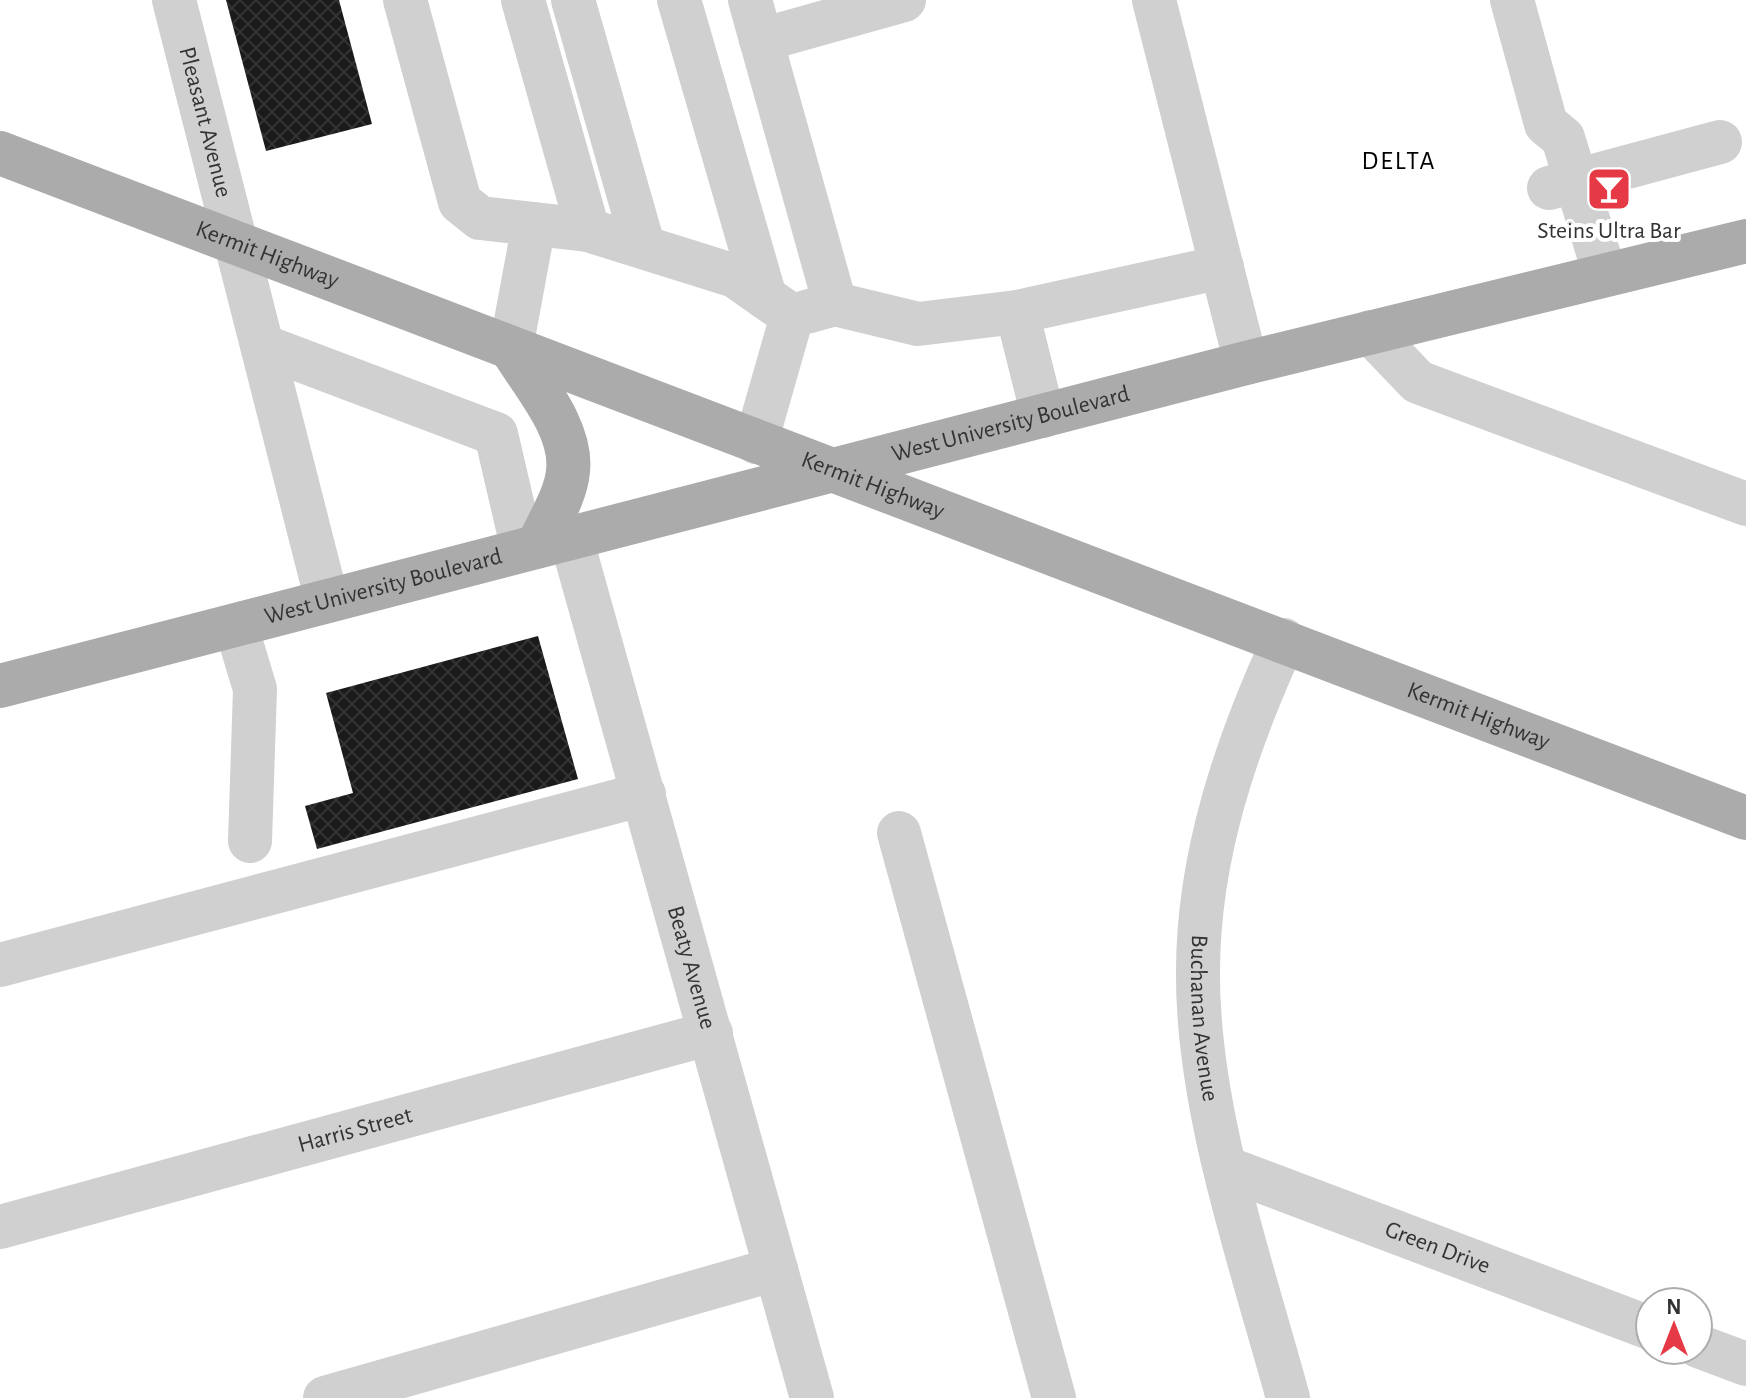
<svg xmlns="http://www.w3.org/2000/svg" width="1746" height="1398" viewBox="0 0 1746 1398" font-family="'Alegreya Sans',sans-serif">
	<defs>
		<pattern id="building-cross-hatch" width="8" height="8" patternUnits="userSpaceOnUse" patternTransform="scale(2)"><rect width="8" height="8" fill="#1a1a1a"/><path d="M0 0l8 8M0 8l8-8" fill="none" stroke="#333"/></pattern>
	</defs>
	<rect width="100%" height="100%" fill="#fff"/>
	<g fill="url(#building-cross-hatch)">
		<polygon points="226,0 339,0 372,124 266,151"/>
		<polygon points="538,636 578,779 317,849 305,806 353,793 326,693"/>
	</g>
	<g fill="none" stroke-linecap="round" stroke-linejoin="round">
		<g stroke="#d0d0d0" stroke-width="44">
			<path id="s1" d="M174,0l153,601"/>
			<polyline points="405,0 460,202 480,218 534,224 511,348"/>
			<polyline points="523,0 588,230"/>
			<polyline points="573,0 643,245"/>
			<polyline points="679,0 765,297"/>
			<polyline points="750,0 835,304"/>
			<polyline points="1154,0 1246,363"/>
			<polyline points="1512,0 1546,124 1563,138 1605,275"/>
			<polyline points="761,40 904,0"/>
			<polyline points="1549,188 1720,142"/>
			<polyline points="534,224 588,230 735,276 792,316 756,442"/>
			<polyline points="806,312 835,304 918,324 1017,312"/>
			<polyline points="1370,332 1418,382 1746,504"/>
			<polyline points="263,346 496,434 523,550"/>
			<polyline points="1043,416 1017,312 1222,267"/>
			<path id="s2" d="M571,538l241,860"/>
			<polyline points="236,626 255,689 250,841"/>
			<path id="s3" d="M1284,640c-48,105 -86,216 -86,332 -1,138 54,293 90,426"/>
			<polyline points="899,833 1054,1398"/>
			<polyline points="0,965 644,794"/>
			<path id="s4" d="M1226,1168l424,160"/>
			<path id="s5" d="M0,1227l711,-194"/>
			<polyline points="1698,1346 1746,1364"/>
			<polyline points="325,1398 776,1269"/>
		</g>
		<g stroke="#ababab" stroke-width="44">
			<path id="s6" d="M0,153l1746,665"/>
			<path d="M511,348c21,35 62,80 57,123 -2,25 -20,52 -30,75"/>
			<path id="s7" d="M0,686l1246,-323 500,-122"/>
		</g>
	</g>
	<defs>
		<g id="bar-square" transform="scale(2.3)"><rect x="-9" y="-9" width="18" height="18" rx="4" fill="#e63946" stroke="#fff"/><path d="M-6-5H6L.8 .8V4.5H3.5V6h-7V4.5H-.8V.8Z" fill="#fff"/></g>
	</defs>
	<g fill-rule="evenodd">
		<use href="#bar-square" x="1609" y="189"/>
	</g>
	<g text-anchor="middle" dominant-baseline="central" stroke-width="8" stroke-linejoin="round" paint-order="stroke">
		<g font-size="24" fill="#333" stroke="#fff">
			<text stroke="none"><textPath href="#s1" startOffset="126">Pleasant Avenue</textPath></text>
			<text stroke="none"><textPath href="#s6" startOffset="286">Kermit Highway</textPath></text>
			<text stroke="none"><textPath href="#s7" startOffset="1044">West University Boulevard</textPath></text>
			<text stroke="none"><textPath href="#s6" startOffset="934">Kermit Highway</textPath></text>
			<text stroke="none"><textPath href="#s7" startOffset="396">West University Boulevard</textPath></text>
			<text stroke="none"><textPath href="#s6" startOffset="1582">Kermit Highway</textPath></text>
			<text stroke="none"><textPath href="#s2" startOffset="446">Beaty Avenue</textPath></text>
			<text stroke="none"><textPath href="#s3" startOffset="392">Buchanan Avenue</textPath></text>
			<text stroke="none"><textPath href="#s5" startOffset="368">Harris Street</textPath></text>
			<text stroke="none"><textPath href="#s4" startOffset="226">Green Drive</textPath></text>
		</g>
		<g font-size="24" fill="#333" stroke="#fff">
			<text x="1609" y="231">Steins Ultra Bar</text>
		</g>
		<g font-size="26" letter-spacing="2" fill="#000" stroke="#fff">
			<text x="1399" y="161">DELTA</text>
		</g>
	</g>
	<g transform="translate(1674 1326)"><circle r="38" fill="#ffffff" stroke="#adadad" stroke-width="2"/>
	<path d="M0-6L14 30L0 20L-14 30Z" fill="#e63946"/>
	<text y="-12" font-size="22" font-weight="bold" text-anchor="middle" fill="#333333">N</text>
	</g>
</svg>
